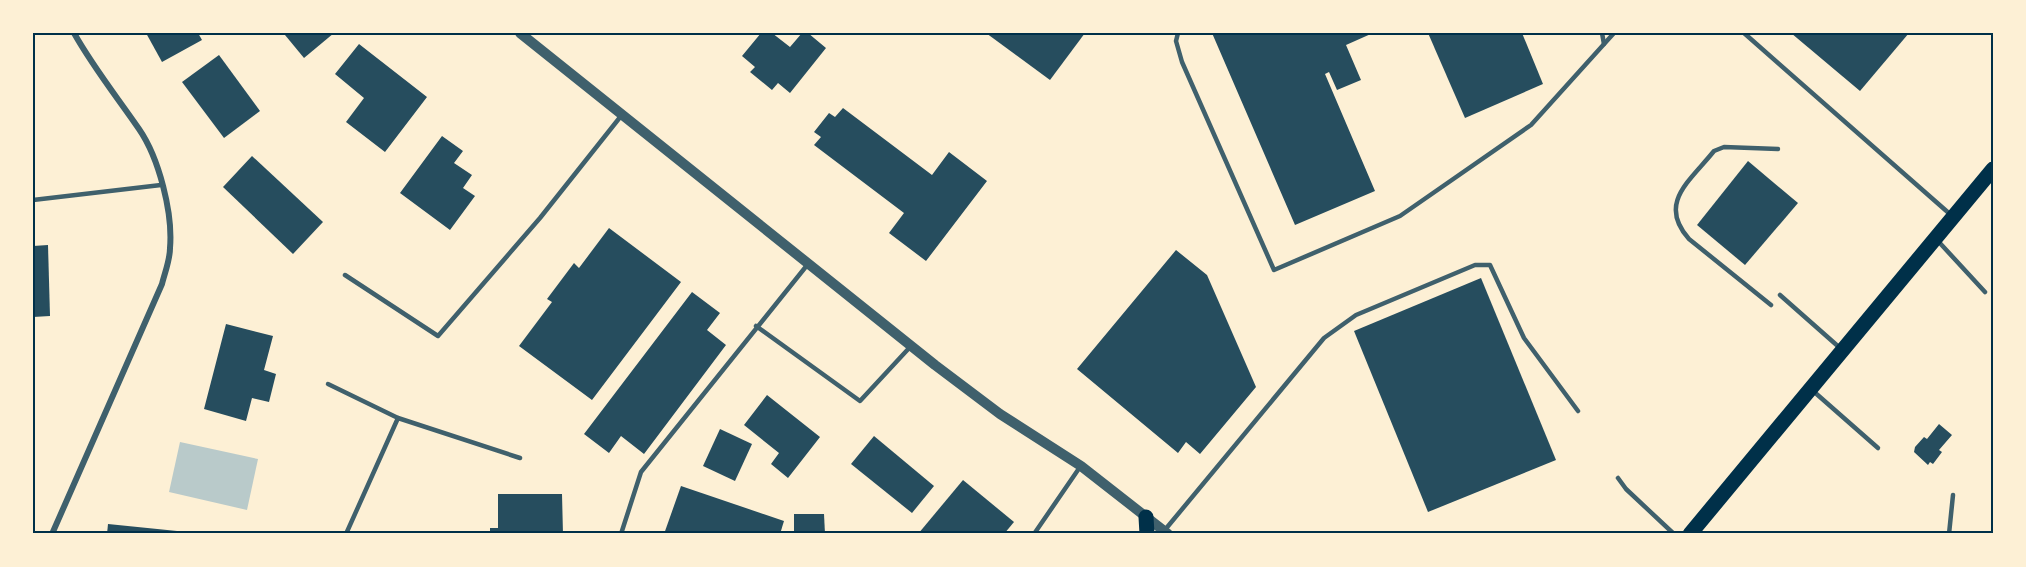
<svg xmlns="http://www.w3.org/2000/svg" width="2026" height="567" viewBox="0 0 2026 567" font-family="Jost,sans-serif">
	<rect width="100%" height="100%" fill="#fdf0d5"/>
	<polygon fill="#b9caca" points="180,442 258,459 247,510 169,492"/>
	<g fill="#264d5e">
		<polygon points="146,33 198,33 202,40 162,62"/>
		<polygon points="287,33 334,33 304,58 285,35"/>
		<polygon points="761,33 772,33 790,47 802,33 808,33 826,48 790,93 778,83 772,90 750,72 755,67 742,56"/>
		<polygon points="986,33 1085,33 1050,80"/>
		<polygon points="1212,33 1373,33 1346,45 1361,80 1337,90 1329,72 1325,74 1375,191 1295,225"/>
		<polygon points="1428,33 1522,33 1543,84 1465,118"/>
		<polygon points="1791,33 1909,33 1860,91"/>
		<polygon points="359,44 427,97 385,152 346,122 364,98 335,74"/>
		<polygon points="219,55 260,111 224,138 182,82"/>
		<polygon points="843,108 932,175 949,152 987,181 926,261 889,233 904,213 814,145 821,137 814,132 829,113 835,117"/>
		<polygon points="442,136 463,151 454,163 472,175 463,188 475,196 450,230 400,193"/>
		<polygon points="252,156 323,222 293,254 223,187"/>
		<polygon points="1748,161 1798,203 1745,265 1697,225"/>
		<polygon points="609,228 681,282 592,400 519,346 552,302 547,299 574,263 579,268"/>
		<polygon points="48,245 50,316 33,317 33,246"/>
		<polygon points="1176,250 1207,275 1256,387 1200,454 1186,442 1178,453 1077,369"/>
		<polygon points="1481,278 1556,460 1428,512 1354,331"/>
		<polygon points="692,292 720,313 707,330 726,345 644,454 621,436 609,453 584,434"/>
		<polygon points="226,324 273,336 264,370 276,374 269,402 252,398 246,421 204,409"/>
		<polygon points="767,395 820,437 788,478 771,464 779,453 744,425"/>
		<polygon points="1939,424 1952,435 1939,450 1942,452 1933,464 1930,462 1928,465 1914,452 1915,447 1924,437 1927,439"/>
		<polygon points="720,429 752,444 735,481 703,466"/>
		<polygon points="874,436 934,486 912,513 851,464"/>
		<polygon points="963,480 1014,522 1004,534 918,534"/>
		<polygon points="681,486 784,521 780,534 664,534"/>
		<polygon points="498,494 562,494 563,534 490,534 490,528 498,528"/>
		<polygon points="794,514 824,514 825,534 794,534"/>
		<polygon points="108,524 177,531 176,534 107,534"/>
	</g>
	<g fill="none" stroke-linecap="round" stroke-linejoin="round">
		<g stroke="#3f606c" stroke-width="4.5">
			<polyline points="1178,33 1176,41 1182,62 1274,270 1400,216 1531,125 1614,33"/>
			<polyline points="1602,33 1604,44"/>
			<polyline points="1744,33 1951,215"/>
			<polyline points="33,200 161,185"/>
			<polyline points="1938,241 1985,292"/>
			<polyline points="345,275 438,336 540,218 621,116"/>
			<polyline points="1780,295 1840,348"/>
			<path d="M1771,305l-82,-66c-32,-36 1,-58 25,-88l10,-4 54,2"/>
			<polyline points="756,326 860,401 911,346"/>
			<polyline points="328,384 398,418"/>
			<polyline points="1812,390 1878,448"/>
			<polyline points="1618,478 1626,489 1674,534"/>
			<polyline points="1164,531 1324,338 1356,315 1475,265 1490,265 1524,338 1578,411"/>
			<polyline points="346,534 398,418 520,458"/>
			<polyline points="621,534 641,472 808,264"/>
			<polyline points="1034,534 1080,467"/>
			<polyline points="1949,534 1953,495"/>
		</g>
		<path stroke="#3f606c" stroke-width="6" d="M52,534l110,-250c3,-12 8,-24 8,-36 3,-35 -11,-90 -31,-119 -22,-32 -46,-62 -65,-96"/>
		<polyline stroke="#3f606c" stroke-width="10" points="520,33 935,365 1000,414 1081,466 1168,534"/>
		<g stroke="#003049" stroke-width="15">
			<polyline points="1146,517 1147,534"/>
			<polyline points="1690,534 1993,169"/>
		</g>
	</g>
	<rect width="2026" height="567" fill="none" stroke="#fdf0d5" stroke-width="69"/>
	<rect x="34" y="34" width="1958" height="498" fill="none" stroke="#003049" stroke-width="2"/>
</svg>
